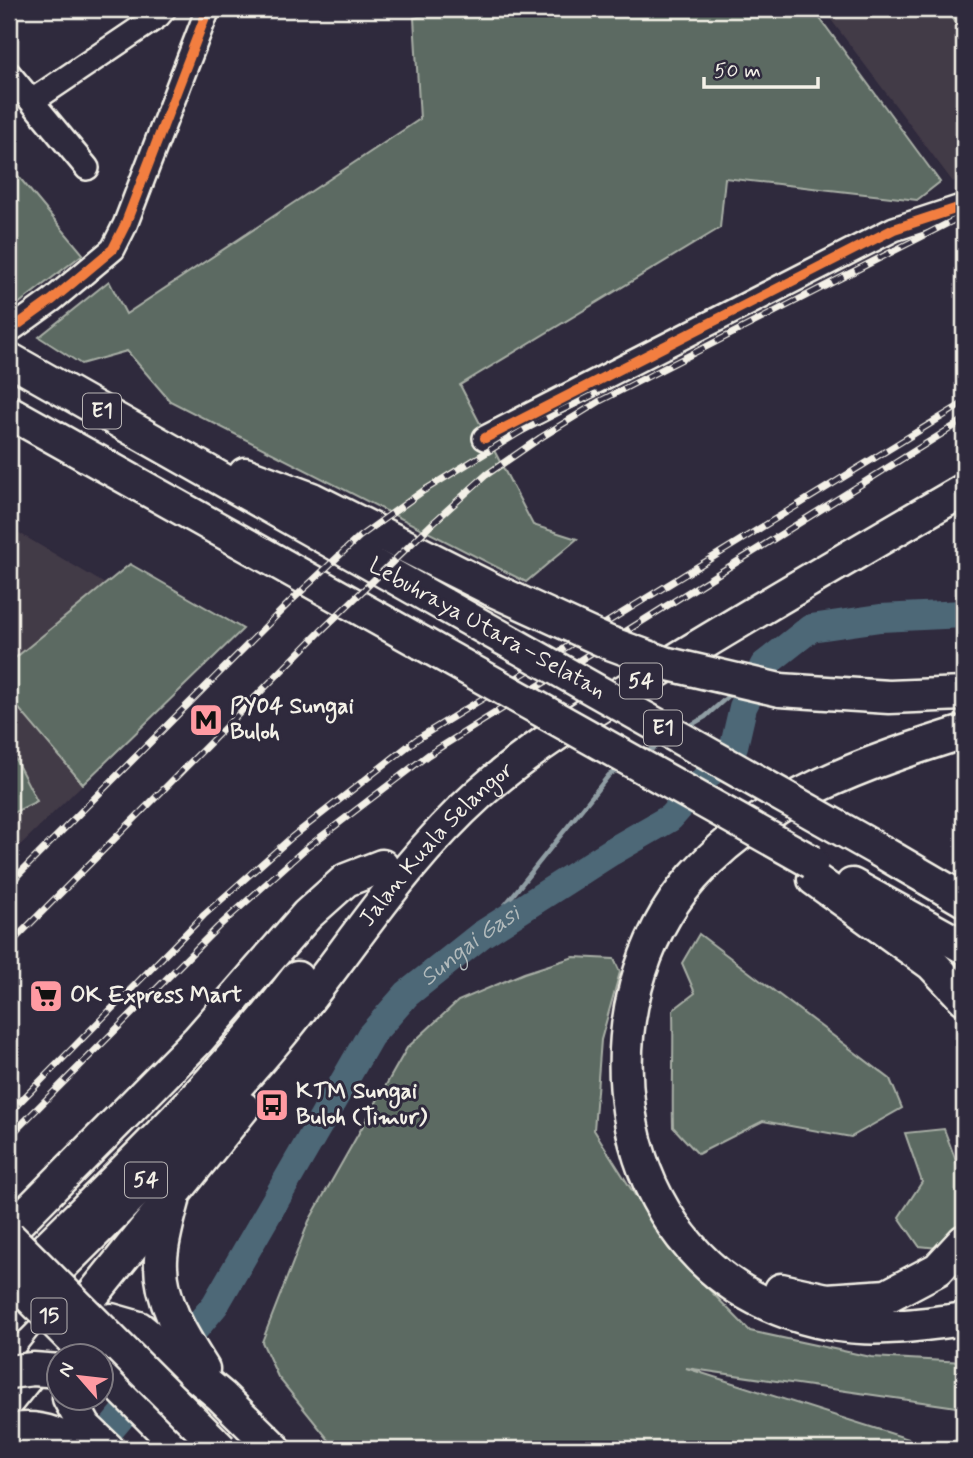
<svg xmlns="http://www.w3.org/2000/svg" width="973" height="1458" viewBox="0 0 973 1458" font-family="Mynerve,sans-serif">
	<rect width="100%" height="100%" fill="#2f2a3d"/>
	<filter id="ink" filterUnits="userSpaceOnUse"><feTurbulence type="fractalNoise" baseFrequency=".0143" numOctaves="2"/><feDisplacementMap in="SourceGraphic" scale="14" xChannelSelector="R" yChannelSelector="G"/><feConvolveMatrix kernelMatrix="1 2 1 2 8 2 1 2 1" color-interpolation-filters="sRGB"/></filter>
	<g filter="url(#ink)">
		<g fill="#433a47">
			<polygon points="823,9 964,9 964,175 953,182"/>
			<polygon points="9,527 105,584 9,663"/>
			<polygon points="9,697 83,784 9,856"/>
		</g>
		<g fill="#5b6b62" stroke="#a8aea5" stroke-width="2">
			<polygon points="454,9 813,9 940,182 917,200 725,178 720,228 460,385 533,525 577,539 526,582 170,401 127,351 81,364 39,337 109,281 126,314 420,119 414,18"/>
			<polygon points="947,9 964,9 964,36"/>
			<polygon points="9,165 83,254 9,311"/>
			<polygon points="130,564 243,629 83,784 9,697 9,663"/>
			<polygon points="12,753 37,801 11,814 9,811 9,755"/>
			<path d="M699,934l191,145 12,29 -51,29 -88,-16 -65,33 -25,-27c-1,-40 1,-78 0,-117l22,-17 -13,-30z"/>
			<polygon points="574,957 614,959 620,972 601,1040 594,1130 669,1249 750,1331 871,1357 964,1362 964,1408 686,1368 940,1449 488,1449 480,1443 472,1449 336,1449 278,1377 262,1342 309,1221 407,1048 458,1001 524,973"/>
			<polygon points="944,1129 964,1182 964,1222 938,1248 919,1246 899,1217 922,1182 905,1133"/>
		</g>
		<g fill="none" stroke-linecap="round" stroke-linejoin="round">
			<g stroke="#909ea4" stroke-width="4.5">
				<polyline points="686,728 705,717 734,691"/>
				<polyline points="644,754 663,742"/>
				<polyline points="481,935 609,775 622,767"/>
			</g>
			<path stroke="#4e6777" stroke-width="28" id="s1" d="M94,1449l121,-144 155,-269 37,-42 74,-59 130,-83 59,-34 64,-72 9,-39 21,-42 47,-37 69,-10 84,-4"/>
			<g stroke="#f4f1e8" stroke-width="28">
				<g id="minor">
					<polyline points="9,74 87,168"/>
					<polyline points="32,101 158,16 164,9"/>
					<polyline points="9,331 52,300 113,249 125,225 208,9"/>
					<polyline points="485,438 894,229 964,206"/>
				</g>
			</g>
			<g stroke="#f4f1e8" stroke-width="37">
				<g id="highway">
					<polyline points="9,359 444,605"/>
					<polyline points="9,412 422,643"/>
					<polyline points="245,474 312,499 493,590"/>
					<polyline points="780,690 889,697 964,694"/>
					<path d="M964,732c-99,31 -200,65 -271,145 -110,126 -85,355 74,427 70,32 124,25 197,15"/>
					<polyline points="882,852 964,900"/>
					<polyline points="814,879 932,964 964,998"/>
					<polyline points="852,885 964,947"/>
					<path d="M173,1201c-5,19 -11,39 -12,58 -2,41 21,77 42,110"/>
					<polyline points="9,1231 198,1040 307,915 346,880 382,866"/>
					<path d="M15,1279c97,-97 199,-191 282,-301"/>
					<polyline points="781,1290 827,1300 887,1296 938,1269 964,1241"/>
					<path id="s2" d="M9,1318c90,-91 185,-179 267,-278 70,-84 122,-173 204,-247 56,-50 122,-88 186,-127 98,-60 198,-118 298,-176"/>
					<polyline points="78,1338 88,1327 111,1320 139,1328 221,1396 275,1449"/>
					<polyline points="102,1369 182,1449"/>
					<polyline points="69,1398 85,1427 108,1449"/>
					<polyline points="9,1399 243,1108"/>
					<path d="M9,1431c27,-6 49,1 71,18"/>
				</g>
			</g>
			<use href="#minor" stroke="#2f2a3d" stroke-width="23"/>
			<use href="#highway" stroke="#2f2a3d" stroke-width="32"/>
			<g stroke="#f4f1e8" stroke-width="7">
				<g id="rail">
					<polyline points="9,884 290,602 359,537 423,491 533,424 595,394"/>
					<polyline points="9,945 320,632 434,522 486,475 540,438 600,401 964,215"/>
					<polyline points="9,1113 204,915 292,837 417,739 964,403"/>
					<polyline points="9,1137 218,927 305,849 428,755 964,420"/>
				</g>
			</g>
			<use href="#rail" stroke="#2f2a3d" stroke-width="4.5" stroke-dasharray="13" stroke-linecap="butt"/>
			<g stroke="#f4f1e8" stroke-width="37" stroke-linecap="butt">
				<g id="highway-bridge">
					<polyline points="493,590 607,642 664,663 780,690"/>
					<polyline points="444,605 882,852"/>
					<polyline points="422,643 812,862"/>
					<polyline points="9,1237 221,1449"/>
					<polyline points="9,1276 89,1356"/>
					<polyline points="9,1372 33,1369 60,1371"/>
				</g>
			</g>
			<use href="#highway-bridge" stroke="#2f2a3d" stroke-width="32"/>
			<g stroke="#2f2a3d" stroke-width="15">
				<g id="cycleway">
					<polyline points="9,331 52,300 113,249 125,225 208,9"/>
					<polyline points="485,438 894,229 964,206"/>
				</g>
			</g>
			<use href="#cycleway" stroke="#f27e40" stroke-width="10"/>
		</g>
	</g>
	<defs>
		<g id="metro-square" transform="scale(1.75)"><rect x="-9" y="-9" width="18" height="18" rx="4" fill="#ff9aa2" stroke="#2f2a3d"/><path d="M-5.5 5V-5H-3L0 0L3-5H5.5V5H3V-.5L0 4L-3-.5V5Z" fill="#111"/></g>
		<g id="supermarket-square" transform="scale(1.75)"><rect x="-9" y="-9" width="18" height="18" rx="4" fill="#ff9aa2" stroke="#2f2a3d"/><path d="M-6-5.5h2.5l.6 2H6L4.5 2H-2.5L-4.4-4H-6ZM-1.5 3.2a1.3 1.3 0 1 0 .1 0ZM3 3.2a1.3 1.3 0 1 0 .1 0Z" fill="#111"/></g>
		<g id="bus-square" transform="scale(1.75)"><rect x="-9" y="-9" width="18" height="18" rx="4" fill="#ff9aa2" stroke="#2f2a3d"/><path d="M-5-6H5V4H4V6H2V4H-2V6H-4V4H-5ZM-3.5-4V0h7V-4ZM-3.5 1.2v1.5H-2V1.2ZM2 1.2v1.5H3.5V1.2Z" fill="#111"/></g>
	</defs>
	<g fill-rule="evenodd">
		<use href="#metro-square" x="206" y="720"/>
		<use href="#supermarket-square" x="46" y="996"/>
		<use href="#bus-square" x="272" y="1105"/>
	</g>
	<g text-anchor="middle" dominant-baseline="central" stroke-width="6" stroke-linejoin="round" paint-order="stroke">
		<g fill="#2f2a3d" stroke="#b9b5b5" stroke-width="2">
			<rect x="83" y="393.5" width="38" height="35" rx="5"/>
			<rect x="620" y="663.5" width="42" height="35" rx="5"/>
			<rect x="644" y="710.5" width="38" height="35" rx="5"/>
			<rect x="125" y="1162.5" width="42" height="35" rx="5"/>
			<rect x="31.5" y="1298.5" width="35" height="35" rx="5"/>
		</g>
		<g font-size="21" font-weight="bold" fill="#f4f1e8">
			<text x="102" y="411">E1</text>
			<text x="641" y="681">54</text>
			<text x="663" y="728">E1</text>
			<text x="146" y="1180">54</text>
			<text x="49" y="1316">15</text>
		</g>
		<g font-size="23" fill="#f4f1e8" stroke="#2f2a3d">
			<text transform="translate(487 629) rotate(29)">Lebuhraya Utara–Selatan</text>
			<text stroke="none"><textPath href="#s2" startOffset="639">Jalan Kuala Selangor</textPath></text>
		</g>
		<g font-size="23" font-weight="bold" fill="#f4f1e8" stroke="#2f2a3d" text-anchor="start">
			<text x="230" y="707">PY04 Sungai<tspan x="230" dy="26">Buloh</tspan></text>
			<text x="70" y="996">OK Express Mart</text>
			<text x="296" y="1092">KTM Sungai<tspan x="296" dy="26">Buloh (Timur)</tspan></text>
		</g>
		<g font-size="24" font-style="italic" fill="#b2babb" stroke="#2f2a3d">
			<text stroke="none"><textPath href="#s1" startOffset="634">Sungai Gasi</textPath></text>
		</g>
	</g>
	<rect width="973" height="1458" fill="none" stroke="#2f2a3d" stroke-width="35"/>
	<rect x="18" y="18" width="938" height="1423" fill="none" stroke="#f4f1e8" stroke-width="2.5" filter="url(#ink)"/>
	<g transform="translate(80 1377) rotate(298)"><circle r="33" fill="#2f2a3d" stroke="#7e7a81" stroke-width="2"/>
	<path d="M0-5L12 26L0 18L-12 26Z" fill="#ff9aa2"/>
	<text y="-10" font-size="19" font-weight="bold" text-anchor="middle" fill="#f4f1e8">N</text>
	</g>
	<path d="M704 77v10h114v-10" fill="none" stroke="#f4f1e8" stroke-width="3.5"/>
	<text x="714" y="77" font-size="21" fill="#f4f1e8" stroke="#2f2a3d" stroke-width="5" paint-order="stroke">50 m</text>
</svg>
